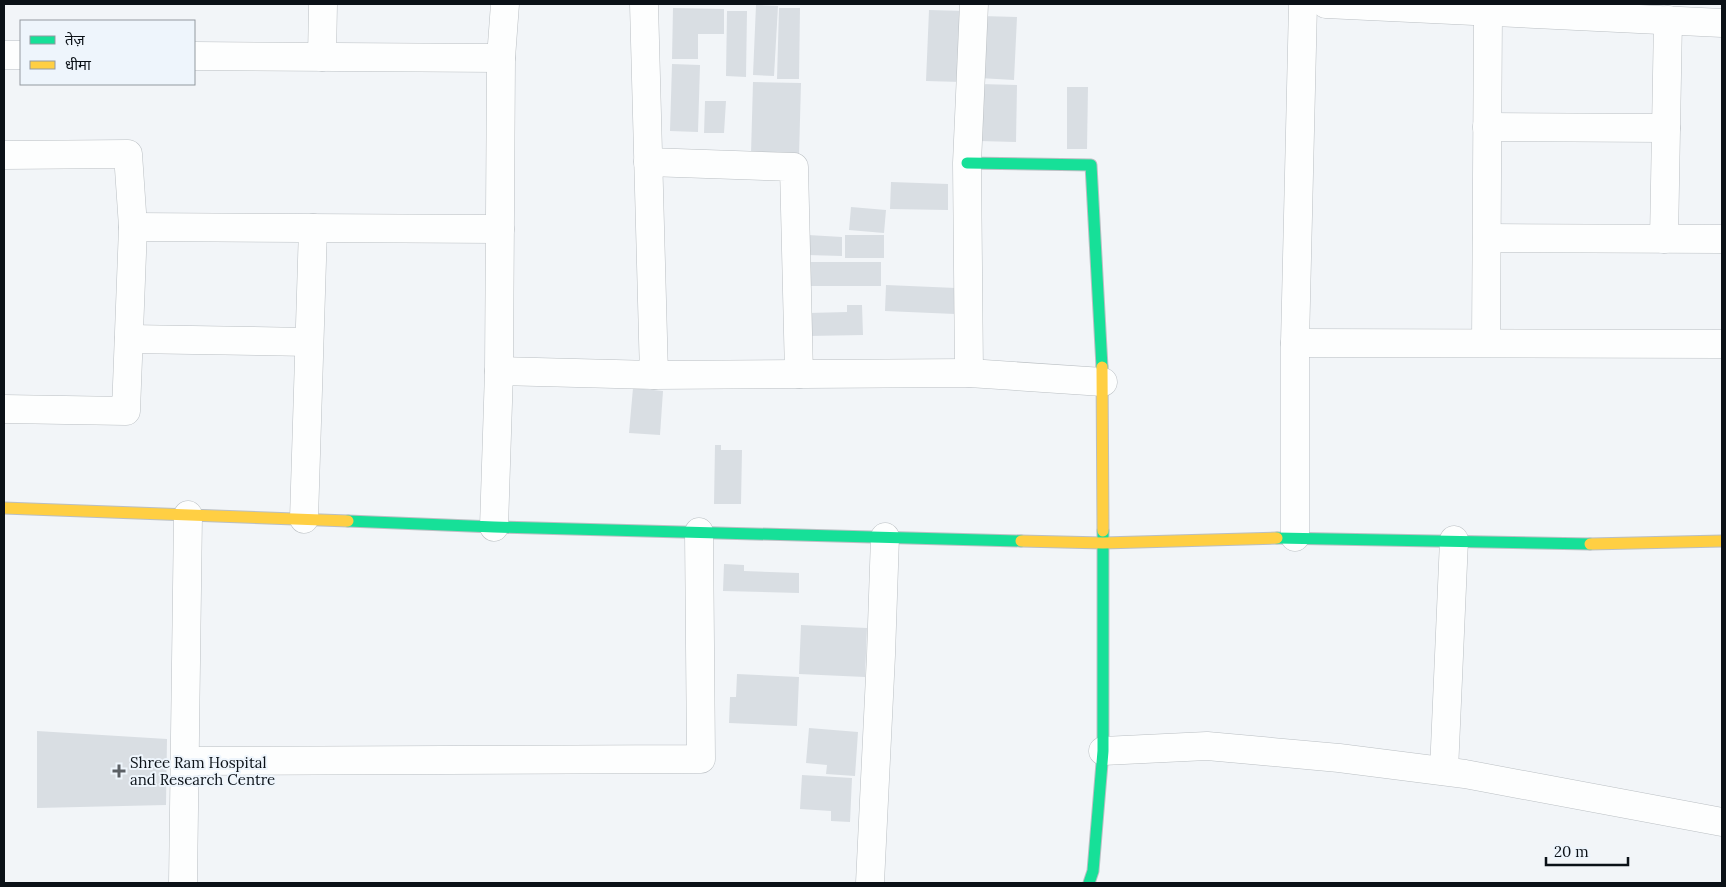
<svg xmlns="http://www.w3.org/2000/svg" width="1726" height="887" viewBox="0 0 1726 887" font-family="Lora,'Noto Sans Devanagari',serif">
	<rect width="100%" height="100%" fill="#f2f5f8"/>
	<g fill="#d9dee3">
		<polygon points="756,5 778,6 774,76 753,75"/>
		<polygon points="673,8 724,9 724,34 698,34 698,59 672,59"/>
		<polygon points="779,8 800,8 799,79 777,79"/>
		<polygon points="929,10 964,11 961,82 926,81"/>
		<polygon points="727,11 747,11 746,77 726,76"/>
		<polygon points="982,16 1017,17 1014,80 979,78"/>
		<polygon points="672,64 700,65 698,132 670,131"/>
		<polygon points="753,82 801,83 799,156 751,154"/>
		<polygon points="980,84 1017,85 1016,142 979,141"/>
		<polygon points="1067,87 1088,87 1087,149 1067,149"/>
		<polygon points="705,101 726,101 724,133 704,133"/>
		<polygon points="891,182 948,184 948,210 890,209"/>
		<polygon points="851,207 886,210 884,233 849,230"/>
		<polygon points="808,235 842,237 842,256 807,255"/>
		<rect x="845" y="235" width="39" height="23"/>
		<polygon points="808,262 881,262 881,286 809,286"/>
		<polygon points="886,285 956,288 955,314 885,311"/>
		<polygon points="847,305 862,305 863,335 808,336 808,313 847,312"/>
		<polygon points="633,388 663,391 660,435 629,433"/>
		<polygon points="715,445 721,445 721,450 742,450 741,504 714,504"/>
		<polygon points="724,564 744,565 744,571 799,573 799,593 723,591"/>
		<polygon points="801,625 867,628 865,677 799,674"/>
		<polygon points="737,674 799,677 797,726 729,723 730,697 736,697"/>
		<polygon points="809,728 858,732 855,776 826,774 827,765 806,763"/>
		<polygon points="37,731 167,739 166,805 37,808"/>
		<polygon points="802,775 852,778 850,822 831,821 831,811 800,809"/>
	</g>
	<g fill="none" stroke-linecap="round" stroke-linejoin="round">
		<g stroke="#babfc3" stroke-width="29">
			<g id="street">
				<polyline points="644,4 654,375"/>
				<polyline points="1326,4 1722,23"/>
				<polyline points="4,55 21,55"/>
				<polyline points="194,56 501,58"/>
				<polyline points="322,57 323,4"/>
				<polyline points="1487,127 1666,128"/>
				<polyline points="4,155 128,154 133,227 126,411 4,409"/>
				<polyline points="648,162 794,167 799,374"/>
				<polyline points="133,227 500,229"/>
				<polyline points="1487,238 1722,239"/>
				<polyline points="1664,239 1668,20"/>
				<polyline points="129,339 309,342"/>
				<polyline points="1486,342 1488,11"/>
				<polyline points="1295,343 1722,344"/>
				<polyline points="499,371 654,375 969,373 1103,382"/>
				<polyline points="969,373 967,163 974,4"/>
				<polyline points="304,519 313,228"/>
				<polyline points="494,527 499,371 501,58 505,4"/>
				<polyline points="1295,537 1295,343 1303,4"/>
				<polyline points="1103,751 1207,746 1339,758 1465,774 1722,822"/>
				<polyline points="185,761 701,759 699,532"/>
				<polyline points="1444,771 1454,540"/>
				<polyline points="183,883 188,515"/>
				<polyline points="870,883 881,655 885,537"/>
			</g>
		</g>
		<g stroke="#babfc3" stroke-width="13">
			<g id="fast">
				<polyline points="967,163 1091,165 1102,367"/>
				<polyline points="348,521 494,527 1021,541"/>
				<polyline points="1277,538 1590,544"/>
				<polyline points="1089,883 1093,871 1103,751 1103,531"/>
			</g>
		</g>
		<g stroke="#babfc3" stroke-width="13">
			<g id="slow">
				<polyline points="1102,367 1103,531"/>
				<polyline points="4,508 348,521"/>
				<polyline points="1021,541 1103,543 1277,538"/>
				<polyline points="1590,544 1722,541"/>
			</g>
		</g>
		<use href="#street" stroke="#fdfefe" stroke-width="28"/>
		<use href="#fast" stroke="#16e098" stroke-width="11"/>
		<use href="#slow" stroke="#ffcf43" stroke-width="11"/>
	</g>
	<path fill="#5c6166" stroke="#eef5fc" stroke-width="2" d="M116.5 763.5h5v5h5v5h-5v5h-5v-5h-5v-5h5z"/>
	<g text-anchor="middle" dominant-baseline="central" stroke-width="4" stroke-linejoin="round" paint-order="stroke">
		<g font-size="15" fill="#0b1117" stroke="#eef5fc" text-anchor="start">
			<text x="130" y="762">Shree Ram Hospital<tspan x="130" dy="17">and Research Centre</tspan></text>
		</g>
	</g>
	<rect width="1726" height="887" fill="none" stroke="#0b1117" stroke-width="10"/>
	<rect x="20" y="20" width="175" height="65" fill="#eef5fc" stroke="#939aa0"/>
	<rect x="30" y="36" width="25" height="8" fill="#16e098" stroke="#939aa0"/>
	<text x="65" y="45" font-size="15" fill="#0b1117">तेज़</text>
	<rect x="30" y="61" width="25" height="8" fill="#ffcf43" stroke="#939aa0"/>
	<text x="65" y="70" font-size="15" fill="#0b1117">धीमा</text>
	<path d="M1546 857v8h82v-8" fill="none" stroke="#0b1117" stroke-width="2.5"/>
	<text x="1554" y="857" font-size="15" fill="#0b1117" stroke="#eef5fc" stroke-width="4" paint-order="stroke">20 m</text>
</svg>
